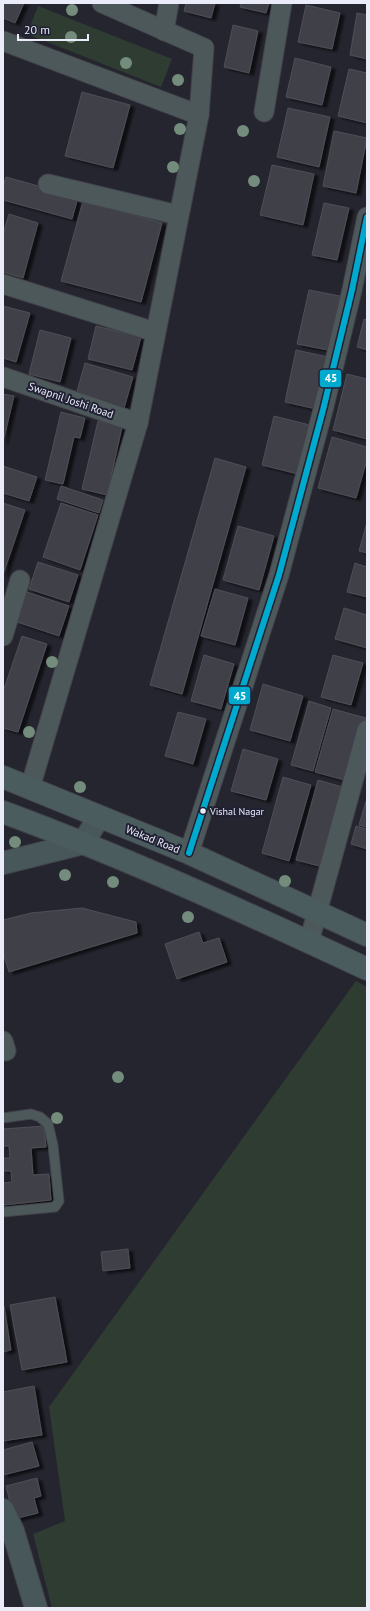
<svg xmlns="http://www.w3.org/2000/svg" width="370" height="1611" viewBox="0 0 370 1611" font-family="'PT Sans',sans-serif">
	<defs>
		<filter id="shadow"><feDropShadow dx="4.5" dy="2.5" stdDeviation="1" flood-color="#0009"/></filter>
	</defs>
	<rect width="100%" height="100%" fill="#25252f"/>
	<g fill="#2f3c32">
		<polygon points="38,6 172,59 161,87 27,34"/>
		<polygon points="356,981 367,987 367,1608 52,1608 33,1534 65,1521 49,1407"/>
	</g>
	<g fill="#41414a" stroke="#4e4e57" filter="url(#shadow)">
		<polygon points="3,3 24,3 15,23 3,18"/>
		<polygon points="186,3 215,3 211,18 184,11"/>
		<polygon points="241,3 269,3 266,13 240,7"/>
		<polygon points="306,5 340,13 332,49 298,42"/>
		<polygon points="357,13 367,15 367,59 350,55"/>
		<polygon points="233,25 258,31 249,73 224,67"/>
		<polygon points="295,58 331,67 322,105 286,97"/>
		<polygon points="349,69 367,73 367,123 338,116"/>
		<polygon points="82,92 130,105 113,168 65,156"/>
		<polygon points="288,108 330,117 319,167 277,157"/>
		<polygon points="334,131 367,138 356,193 323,186"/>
		<polygon points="272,165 314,174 303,225 260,215"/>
		<polygon points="6,177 78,197 72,219 3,200 3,188"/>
		<polygon points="83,201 162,223 141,302 61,281"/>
		<polygon points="324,203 349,208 337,260 312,255"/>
		<polygon points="9,214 38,223 23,278 3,272 3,234"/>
		<polygon points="309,290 340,296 328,350 297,344"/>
		<polygon points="3,306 30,313 16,362 3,358"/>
		<polygon points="364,319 367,320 367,350 357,347"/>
		<polygon points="96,326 141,337 132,370 88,359"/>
		<polygon points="40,330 71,338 60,382 29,374"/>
		<polygon points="296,350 328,357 316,409 285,402"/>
		<polygon points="85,363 133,377 124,408 76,395"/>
		<polygon points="347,374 367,379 367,439 333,430"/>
		<polygon points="3,394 14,396 3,442"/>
		<polygon points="61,412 85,418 80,438 74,437 63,484 45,480"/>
		<polygon points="274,416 310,425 298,474 262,465"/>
		<polygon points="98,421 122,427 107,495 82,489"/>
		<polygon points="332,437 367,447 367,459 356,498 318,488"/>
		<polygon points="215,458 246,467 182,694 150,685"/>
		<polygon points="3,466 37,477 29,501 3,493"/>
		<polygon points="61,486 103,500 99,513 57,499"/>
		<polygon points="3,503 25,510 3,575"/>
		<polygon points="61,503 98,515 80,570 43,557"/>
		<polygon points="367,522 367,553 359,551"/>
		<polygon points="238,526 274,536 259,590 223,580"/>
		<polygon points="38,562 78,575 69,602 29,589"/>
		<polygon points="355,563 367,567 367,597 347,592"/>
		<polygon points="215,589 248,598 235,645 201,636"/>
		<polygon points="27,592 69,606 59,636 17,622"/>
		<polygon points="344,608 367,615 367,648 335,639"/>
		<polygon points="22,636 47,644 18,732 3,728 3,692"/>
		<polygon points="204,655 234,664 221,709 191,701"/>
		<polygon points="333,655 363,663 351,705 321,697"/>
		<polygon points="263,684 303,696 290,741 250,730"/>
		<polygon points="309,701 331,708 313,771 291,765"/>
		<polygon points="333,709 366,718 348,781 315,772"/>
		<polygon points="178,712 206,719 193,764 165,756"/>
		<polygon points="243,749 278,759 266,800 231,791"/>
		<polygon points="283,777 311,785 289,861 262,853"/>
		<polygon points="318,780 346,788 323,867 296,860"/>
		<polygon points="366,801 367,801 367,827 359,825"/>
		<polygon points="356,826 367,829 367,849 351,844"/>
		<polygon points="82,908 136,922 137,933 9,972 3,953 3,920 31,913"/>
		<polygon points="199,932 203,943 219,938 227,962 177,979 165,944"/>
		<polygon points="44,1126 46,1147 31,1148 33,1175 49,1174 51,1200 3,1205 3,1179 3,1183 12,1182 11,1171 3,1171 3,1158 10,1158 9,1146 3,1146 3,1129"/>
		<polygon points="128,1249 130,1268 103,1271 101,1252"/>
		<polygon points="55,1297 67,1362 22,1370 10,1305"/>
		<polygon points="4,1306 11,1350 3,1352 3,1307"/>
		<polygon points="34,1386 42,1435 3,1441 3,1392"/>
		<polygon points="32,1442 39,1466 3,1475 3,1450"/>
		<polygon points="37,1478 41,1496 34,1498 38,1513 14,1519 6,1486"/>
	</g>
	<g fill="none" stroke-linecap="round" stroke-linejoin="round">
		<g stroke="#42424a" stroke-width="11">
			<polyline id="lane" points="3,1118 31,1114 40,1117 48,1124 53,1145 59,1201 55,1207 3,1212"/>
		</g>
		<g stroke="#42424a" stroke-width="21">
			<g id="street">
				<polyline points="164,31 169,3"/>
				<polyline points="3,41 199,115"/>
				<polyline points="264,112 282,3"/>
				<polyline points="48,184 178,215"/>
				<polyline points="3,284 155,332"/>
				<polyline points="3,377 138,423"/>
				<polyline points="3,636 20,580"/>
				<polyline points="30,788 138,423 199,115 204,48 102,3"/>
				<polyline points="189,853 279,575 323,410 352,290 367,217"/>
				<polyline points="309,942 367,730"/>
				<polyline points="3,1041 6,1051"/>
			</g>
		</g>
		<g stroke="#42424a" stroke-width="24">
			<g id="secondary">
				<polyline points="3,863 83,843 99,817"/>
				<polyline points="3,1510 13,1531 36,1608"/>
			</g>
		</g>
		<g stroke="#42424a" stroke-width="24">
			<g id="primary">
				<polyline points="3,777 189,853 367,935"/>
				<path d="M3,812c124,46 244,101 364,157"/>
			</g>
		</g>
		<use href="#lane" stroke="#4d585b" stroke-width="9"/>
		<use href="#street" stroke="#4d585b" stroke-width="19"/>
		<use href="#secondary" stroke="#485759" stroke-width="22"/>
		<use href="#primary" stroke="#4a5c5e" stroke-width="22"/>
		<g stroke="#202134" stroke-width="9">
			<polyline id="bus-1" points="189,853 279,575 323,410 352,290 367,217"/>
		</g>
		<use href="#bus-1" stroke="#00a9ce" stroke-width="6"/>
	</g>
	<g fill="#738c7b">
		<circle cx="72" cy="10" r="6"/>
		<circle cx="71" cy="37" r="6"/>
		<circle cx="126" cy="63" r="6"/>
		<circle cx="178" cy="80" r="6"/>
		<circle cx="180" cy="129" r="6"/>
		<circle cx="243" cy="131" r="6"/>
		<circle cx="173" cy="167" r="6"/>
		<circle cx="254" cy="181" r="6"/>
		<circle cx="52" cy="662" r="6"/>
		<circle cx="29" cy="732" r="6"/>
		<circle cx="80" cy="787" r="6"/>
		<circle cx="15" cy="842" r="6"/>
		<circle cx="65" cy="875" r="6"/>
		<circle cx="285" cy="881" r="6"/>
		<circle cx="113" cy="882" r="6"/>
		<circle cx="188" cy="917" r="6"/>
		<circle cx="118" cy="1077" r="6"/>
		<circle cx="57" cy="1118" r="6"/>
	</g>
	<circle fill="#ebecf9" stroke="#202134" stroke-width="1.5" cx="203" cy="811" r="3.5"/>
	<g text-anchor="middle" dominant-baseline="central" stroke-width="4" stroke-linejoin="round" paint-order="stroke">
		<g font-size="10" fill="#ebecf9" stroke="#202134" text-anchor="start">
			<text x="210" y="811">Vishal Nagar</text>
		</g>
		<g font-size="11" fill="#ebecf9" stroke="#202134">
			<text transform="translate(71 400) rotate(19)">Swapnil Joshi Road</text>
			<text transform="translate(153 839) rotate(22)">Wakad Road</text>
		</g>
	</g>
	<g stroke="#202134" stroke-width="1.5">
		<rect x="319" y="369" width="23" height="19" rx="4" fill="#00a9ce"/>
		<rect x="228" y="686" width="23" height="19" rx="4" fill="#00a9ce"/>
	</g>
	<g font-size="11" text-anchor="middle" font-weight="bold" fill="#fff">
		<text x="331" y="382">45</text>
		<text x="240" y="700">45</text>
	</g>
	<rect width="370" height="1611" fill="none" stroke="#ebecf9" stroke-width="8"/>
	<path d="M18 34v6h70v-6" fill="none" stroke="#ebecf9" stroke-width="2"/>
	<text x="24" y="34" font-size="12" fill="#ebecf9" stroke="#202134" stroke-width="3" paint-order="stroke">20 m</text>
</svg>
